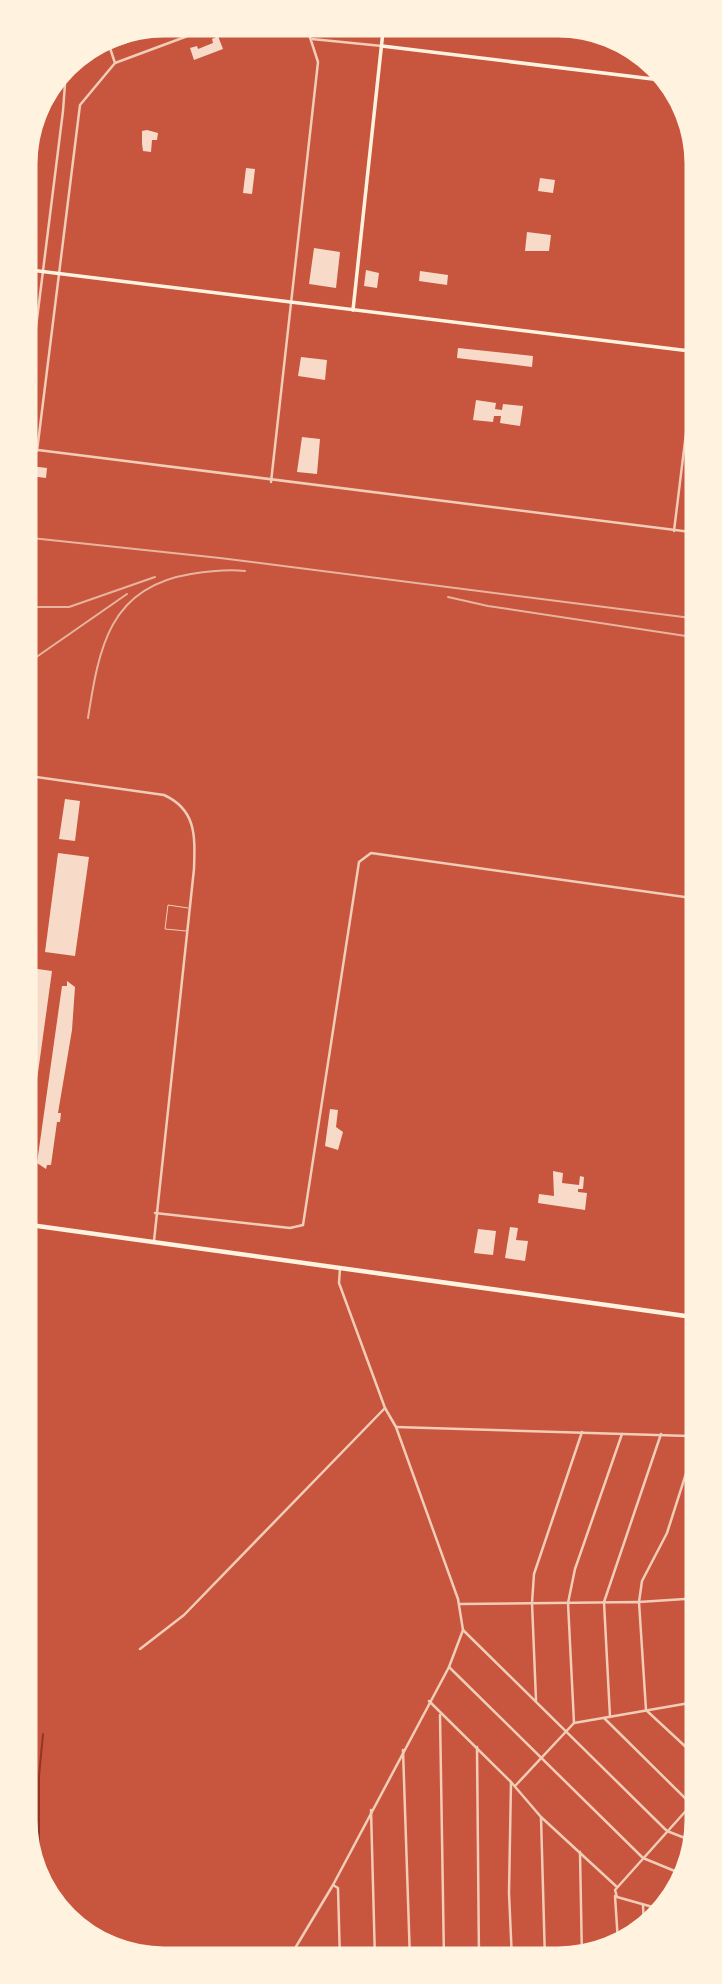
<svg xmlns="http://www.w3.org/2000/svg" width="722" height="1984" viewBox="0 0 722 1984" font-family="'Alegreya Sans',sans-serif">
	<rect width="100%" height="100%" fill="#c8553d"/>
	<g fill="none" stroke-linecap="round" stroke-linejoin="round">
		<polyline stroke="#8f3625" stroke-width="2" points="39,1876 39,1776 43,1734"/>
	</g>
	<g fill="#f7dbc8">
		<polygon points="218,36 223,49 194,60 190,48 197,46 198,49 213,43 212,39"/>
		<polygon points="147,130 158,133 157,140 152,140 151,152 143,151 142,144 142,131"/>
		<polygon points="246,168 255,169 252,194 243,193"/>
		<polygon points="540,178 555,180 553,193 538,191"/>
		<polygon points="527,232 551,235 549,251 525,251"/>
		<polygon points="314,248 340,252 336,288 309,284"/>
		<polygon points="366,270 379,273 377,288 364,286"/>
		<polygon points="420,271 448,275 447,285 419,281"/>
		<polygon points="458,348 533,356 532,367 457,358"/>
		<polygon points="301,357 327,360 325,380 298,376"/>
		<polygon points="476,400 496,403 495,409 502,410 503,404 523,406 520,426 500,423 501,416 494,416 493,422 473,420"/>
		<polygon points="302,437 320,439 317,474 297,472"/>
		<polygon points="22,465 47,468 46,478 22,475"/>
		<polygon points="65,799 80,801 75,841 59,839"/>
		<polygon points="58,853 89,857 75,956 45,952"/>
		<polygon points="23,967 52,971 24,1174 23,1174"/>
		<polygon points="67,981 75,987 72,1030 58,1113 61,1113 60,1122 57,1122 51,1165 47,1165 46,1169 37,1163 62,986 67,986"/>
		<polygon points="330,1109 338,1110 336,1127 343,1132 338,1150 325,1146"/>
		<polygon points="553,1171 563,1173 562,1183 579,1185 580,1176 584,1177 583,1189 578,1189 578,1192 587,1193 585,1210 538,1203 539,1194 554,1196"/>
		<polygon points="510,1227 518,1228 516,1240 528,1241 525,1261 505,1258"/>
		<polygon points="478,1229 496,1231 493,1255 474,1253"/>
	</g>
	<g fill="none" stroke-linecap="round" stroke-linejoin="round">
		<polyline stroke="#f1ccb7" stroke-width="1" points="186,931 165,929 168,905 188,908"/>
		<g stroke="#f1ccb7" stroke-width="2.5">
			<path d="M22,775l142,20c33,15 31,42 30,74l-40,372"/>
			<polyline points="155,1213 290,1228 303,1225 359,862 371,853 699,899"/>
			<polyline points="340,1268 339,1283 385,1408 396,1427 458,1599 463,1630"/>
			<polyline points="396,1427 689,1436 698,1436 700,1425"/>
			<polyline points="698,1436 667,1533 642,1581 639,1602 700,1598"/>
			<polyline points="459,1604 639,1602 646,1710 701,1761"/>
			<polyline points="140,1649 184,1615 385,1408"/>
			<polyline points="449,1667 643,1858 682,1874"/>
			<polyline points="536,1700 532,1603 534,1574 582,1432"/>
			<polyline points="429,1701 511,1782 541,1817 617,1887"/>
			<polyline points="440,1715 444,1960"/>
			<polyline points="610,1717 604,1602 661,1434"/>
			<polyline points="604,1718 691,1804 701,1808"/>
			<polyline points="574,1723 568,1603 575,1569 622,1434"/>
			<polyline points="477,1747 479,1960"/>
			<polyline points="403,1750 410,1960"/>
			<polyline points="511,1782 509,1893 512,1960"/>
			<polyline points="516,1785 574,1723 701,1701"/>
			<polyline points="371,1810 375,1960"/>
			<polyline points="541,1817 545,1960"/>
			<polyline points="580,1852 582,1960"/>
			<polyline points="333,1885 338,1888 340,1960"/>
			<polyline points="615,1896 618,1942"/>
			<polyline points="643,1905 644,1926"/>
			<polyline points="667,1911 617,1897 615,1890 701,1794"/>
			<polyline points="288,1960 333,1885 449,1667 463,1630 667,1831 695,1842"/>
		</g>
		<g stroke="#f1ccb7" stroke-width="2.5">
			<polyline points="312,39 382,46"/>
			<polyline points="88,45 110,48 181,21"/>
			<polyline points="110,48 115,63"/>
			<polyline points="22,439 63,111 65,84 60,69"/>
			<polyline points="22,448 699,533"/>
			<polyline points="37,451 80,105 115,63 228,21"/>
			<polyline points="271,482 318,62 305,22"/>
			<polyline points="674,531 696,352"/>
		</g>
		<g stroke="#fff3e0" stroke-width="3.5">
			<polyline points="382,46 669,81"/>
			<polyline points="353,310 384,22"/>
			<polyline points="696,352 698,334"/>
		</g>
		<polyline stroke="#fff3e0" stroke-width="3.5" points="22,269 698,352"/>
		<polyline stroke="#fff3e0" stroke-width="4.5" points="23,1224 700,1318"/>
		<g stroke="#e9b49f" stroke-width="2">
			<polyline points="22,537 220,558 699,619"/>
			<polyline points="448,597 488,606 699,638"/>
			<polyline points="22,607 69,607 155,577"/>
			<polyline points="22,667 127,594"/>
			<path d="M88,718c11,-70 21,-131 103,-144 19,-3 35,-5 54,-3"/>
		</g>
	</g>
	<path d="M0 0H722V1984H0ZM164 33H558A131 131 0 0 1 689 164V1820A131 131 0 0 1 558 1951H164A131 131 0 0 1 33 1820V164A131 131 0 0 1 164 33Z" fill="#fff3e0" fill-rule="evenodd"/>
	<path fill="none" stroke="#fff3e0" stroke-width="9" d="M164 33H558A131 131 0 0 1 689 164V1820A131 131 0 0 1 558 1951H164A131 131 0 0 1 33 1820V164A131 131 0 0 1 164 33Z"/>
</svg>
